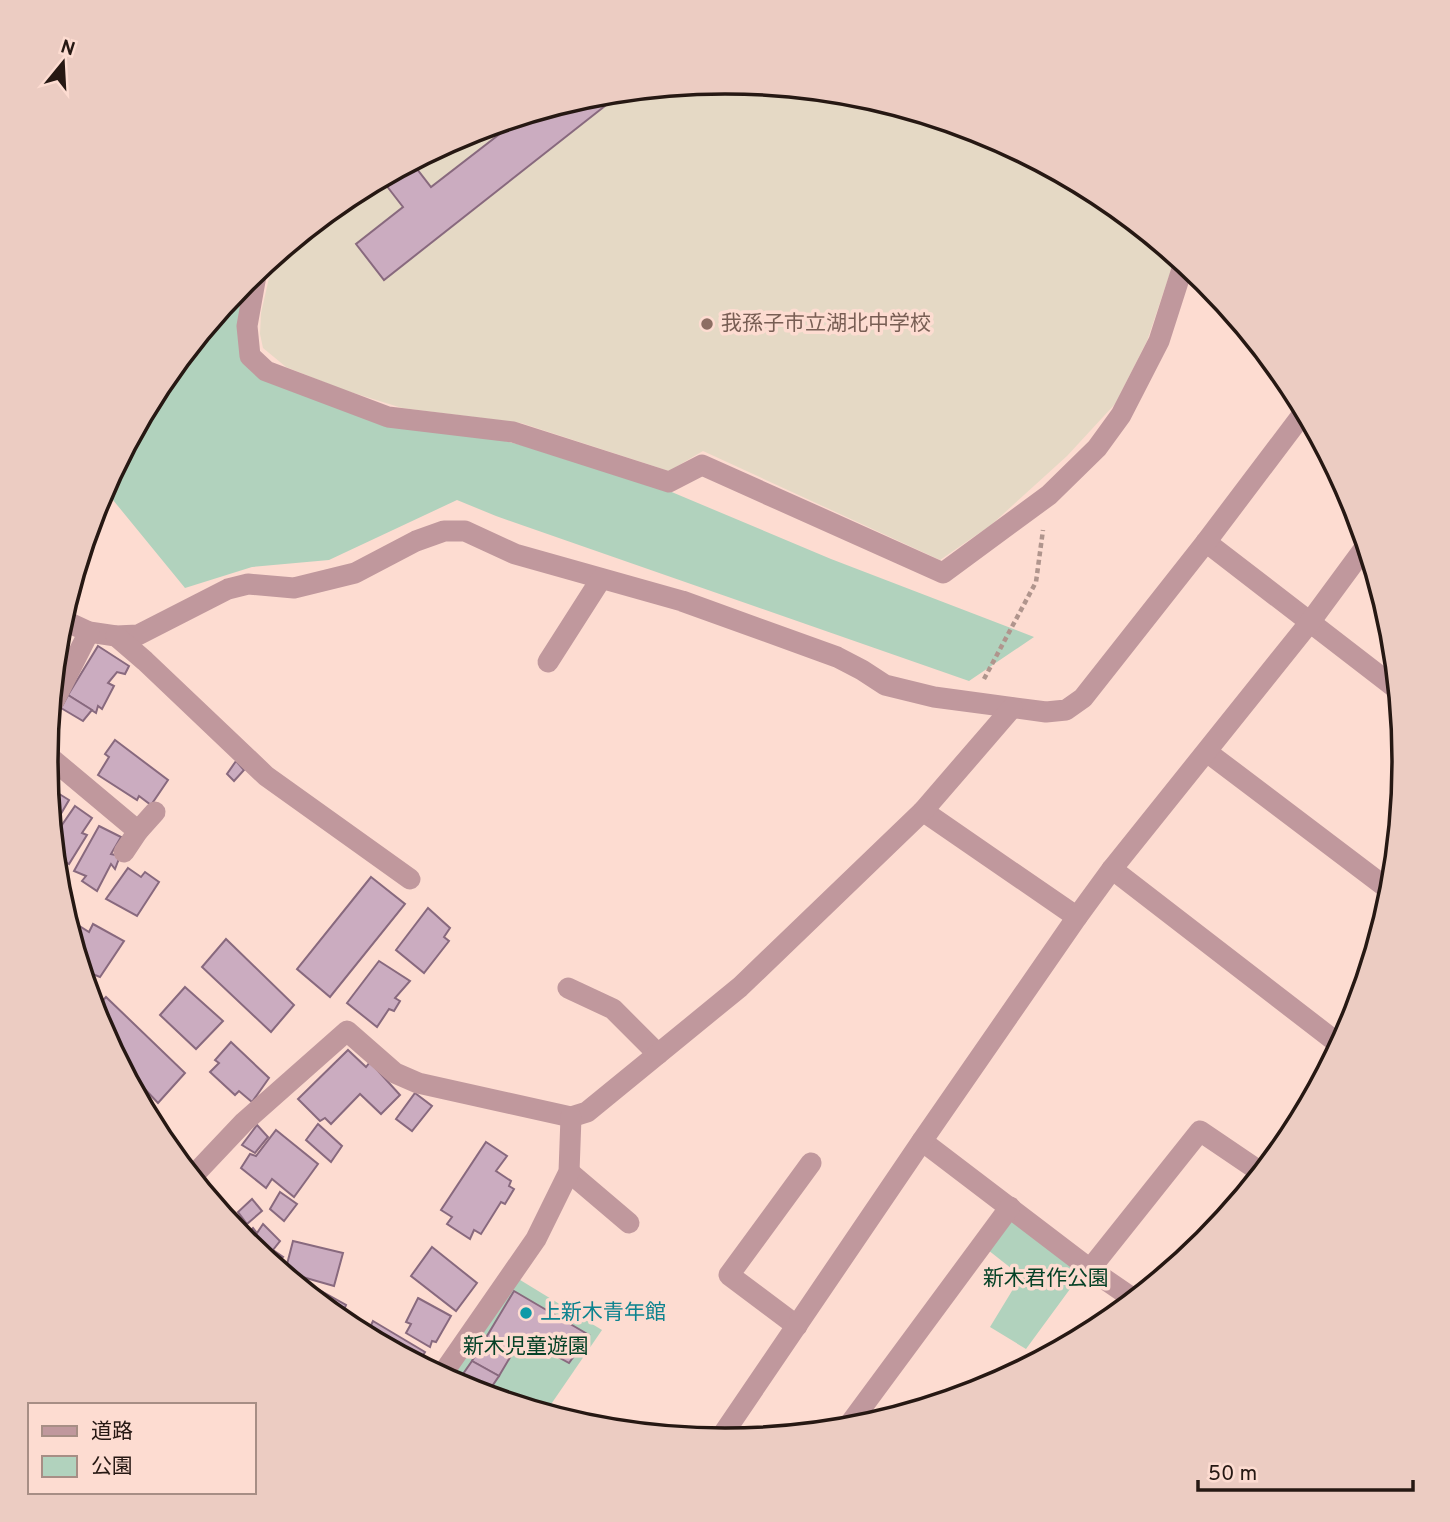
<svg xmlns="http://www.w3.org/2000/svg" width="1450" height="1522" viewBox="0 0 1450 1522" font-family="Overpass,'Noto Sans JP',sans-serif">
	<rect width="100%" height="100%" fill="#fddcd1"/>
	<polygon fill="#e5d9c5" points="725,82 858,95 985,133 1103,196 1173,254 1170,273 1147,341 1115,404 1067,456 991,525 940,560 703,451 669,471 521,423 402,408 344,390 286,367 263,348 260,334 261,313 274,256 348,196 465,133 593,94"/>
	<g fill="#b1d2bd">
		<polygon points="245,280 252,345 289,387 617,469 831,559 1034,637 969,681 496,516 457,500 329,560 252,567 185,588 113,500 102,491 160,383"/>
		<polygon points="1009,1219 1081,1274 1026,1349 990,1327 1021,1276 988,1250"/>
		<polygon points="512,1275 602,1330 545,1413 465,1389 441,1376"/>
	</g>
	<g fill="#cbacc0" stroke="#88697e" stroke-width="2">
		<polygon points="624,91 384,280 356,244 403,207 386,185 413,164 431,187 523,116 593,94"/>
		<polygon points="58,638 67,645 55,666"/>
		<polygon points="98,646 129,666 125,674 117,672 108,683 114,686 102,709 98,706 96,713 68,695"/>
		<polygon points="68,695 92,710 83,721 61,708"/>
		<polygon points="115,740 168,780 151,805 139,796 137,800 98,775 109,757 105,754"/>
		<polygon points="236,761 244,770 234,781 227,774"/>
		<polygon points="48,787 69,800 52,829"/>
		<polygon points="75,806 92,818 82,833 87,835 69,864 55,855 53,838"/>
		<polygon points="99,826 121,837 111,854 120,856 115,869 111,864 97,891 82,881 86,876 74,871"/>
		<polygon points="128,868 141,877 145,872 159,882 137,916 106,899"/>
		<polygon points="371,877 405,904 330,997 297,969"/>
		<polygon points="428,908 450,928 444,937 449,941 424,973 396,950"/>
		<polygon points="70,920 89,932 93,924 124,941 100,977 90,973 85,980 68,924"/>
		<polygon points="226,939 294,1005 271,1032 202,967"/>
		<polygon points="379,961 410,981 395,998 400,1001 394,1011 389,1009 377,1027 347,1003"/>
		<polygon points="185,987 223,1021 196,1049 160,1015"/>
		<polygon points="106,997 185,1073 158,1103 126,1069 124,1071 97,1021 94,1010"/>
		<polygon points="231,1042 269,1078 252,1102 239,1091 235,1095 210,1072 219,1063 215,1060"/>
		<polygon points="348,1050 366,1067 370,1062 400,1095 381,1114 360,1094 331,1124 325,1118 320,1121 298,1099"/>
		<polygon points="415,1093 432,1106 412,1131 396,1119"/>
		<polygon points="318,1124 342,1146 331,1162 306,1140"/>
		<polygon points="257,1125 268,1137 255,1153 242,1145"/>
		<polygon points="276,1130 318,1164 294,1197 272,1179 266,1188 241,1168 250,1154 256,1156"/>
		<polygon points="486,1142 507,1156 496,1171 511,1181 509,1186 514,1189 505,1204 501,1202 481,1234 474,1230 470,1239 447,1224 452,1217 441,1210"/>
		<polygon points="280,1192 297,1204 284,1221 270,1209"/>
		<polygon points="252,1199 262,1211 247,1224 238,1212"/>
		<polygon points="263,1224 280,1241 273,1250 283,1257 274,1266 243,1239 253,1228 257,1233"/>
		<polygon points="293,1241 343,1253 334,1286 285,1272"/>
		<polygon points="432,1247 477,1283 456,1311 411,1276"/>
		<polygon points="314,1287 346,1305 340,1320 311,1296"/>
		<polygon points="514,1291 589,1335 569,1363 522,1337 499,1376 472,1361"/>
		<polygon points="418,1298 451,1316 436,1342 432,1341 430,1347 406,1333 411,1324 406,1322"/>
		<polygon points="373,1321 425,1352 422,1357 429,1359 424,1367 366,1336"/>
		<polygon points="472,1361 499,1376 486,1395 465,1389 456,1384"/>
	</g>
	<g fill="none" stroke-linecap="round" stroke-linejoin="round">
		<polyline stroke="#b0958d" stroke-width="4.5" stroke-dasharray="5 3.5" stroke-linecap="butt" points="984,679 1036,582 1043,530"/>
		<g stroke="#c0989d" stroke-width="21">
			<polyline points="257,270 247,326 250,356 266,371 388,417 513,432 669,482 702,465 943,573 1049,495 1097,448 1121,415 1159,341 1184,263"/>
			<polyline points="1206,542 1398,690"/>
			<polyline points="61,619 89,632 116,636 138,635 228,589 248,584 294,588 355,573 416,541 444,531 465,531 515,554 682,601 837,657 862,670 885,685 934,697 1046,712 1066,710 1083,698 1206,542 1305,411"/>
			<polyline points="116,636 145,661 266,776 410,879"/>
			<polyline points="548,662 601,579"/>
			<polyline points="51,707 89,632"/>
			<polyline points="1207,752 1392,892"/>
			<polyline points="46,754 138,831"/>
			<polyline points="923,811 1077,917"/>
			<polyline points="124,852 138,831 155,812"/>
			<polyline points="1112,869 1340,1045"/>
			<polyline points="568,988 613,1009 658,1054"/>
			<polyline points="922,1141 1090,1269 1135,1300"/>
			<polyline points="569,1172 629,1223"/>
			<polyline points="192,1177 244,1122 347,1031 395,1073 418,1083 571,1117 587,1112 740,987 923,811 1012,708"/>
			<polyline points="1090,1269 1200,1131 1262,1173"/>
			<polyline points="797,1326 729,1275 811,1163"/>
			<polyline points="441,1376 536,1239 569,1172 571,1117"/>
			<polyline points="846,1429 1010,1207"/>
			<polyline points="719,1440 922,1141 1077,917 1112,869 1310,622 1366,546"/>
		</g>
	</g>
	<circle fill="#8d6e63" stroke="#fddcd1" stroke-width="2.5" cx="707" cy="324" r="7"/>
	<circle fill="#0f9aa8" stroke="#fddcd1" stroke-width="2.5" cx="526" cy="1313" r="7"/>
	<g text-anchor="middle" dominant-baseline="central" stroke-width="7" stroke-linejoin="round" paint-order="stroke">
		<g font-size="21" fill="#785e54" stroke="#fddcd1" text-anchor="start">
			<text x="721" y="324">我孫子市立湖北中学校</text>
		</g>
		<g font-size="21" fill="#064227" stroke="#fddcd1">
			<text x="1046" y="1279">新木君作公園</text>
			<text x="526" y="1347">新木児童遊園</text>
		</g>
		<g font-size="21" fill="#0d838f" stroke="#fddcd1" text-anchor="start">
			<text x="540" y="1313">上新木青年館</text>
		</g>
	</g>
	<path d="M0 0H1450V1522H0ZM58 761a667 667 0 1 1 1334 0a667 667 0 1 1-1334 0Z" fill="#ecccc2" fill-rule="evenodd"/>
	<path fill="none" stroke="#261813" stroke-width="3.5" d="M58 761a667 667 0 1 1 1334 0a667 667 0 1 1-1334 0Z"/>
	<rect x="28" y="1403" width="228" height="91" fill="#fddcd1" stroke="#a78e85" stroke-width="2"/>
	<rect x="42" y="1426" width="35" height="10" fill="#c0989d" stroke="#a78e85" stroke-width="2"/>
	<text x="91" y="1438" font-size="21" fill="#261813">道路</text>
	<rect x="42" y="1456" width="35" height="21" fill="#b1d2bd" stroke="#a78e85" stroke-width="2"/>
	<text x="91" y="1473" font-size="21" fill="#261813">公園</text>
	<g transform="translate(63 63) rotate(18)" stroke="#fddcd1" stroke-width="5" paint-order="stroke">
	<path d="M0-5L12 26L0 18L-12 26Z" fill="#261813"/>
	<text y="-10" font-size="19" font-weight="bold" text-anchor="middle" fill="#261813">N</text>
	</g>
	<path d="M1198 1480v10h215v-10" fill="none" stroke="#261813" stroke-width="3.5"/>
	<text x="1208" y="1480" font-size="21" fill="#261813" stroke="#fddcd1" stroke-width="5" paint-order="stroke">50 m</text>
</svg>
